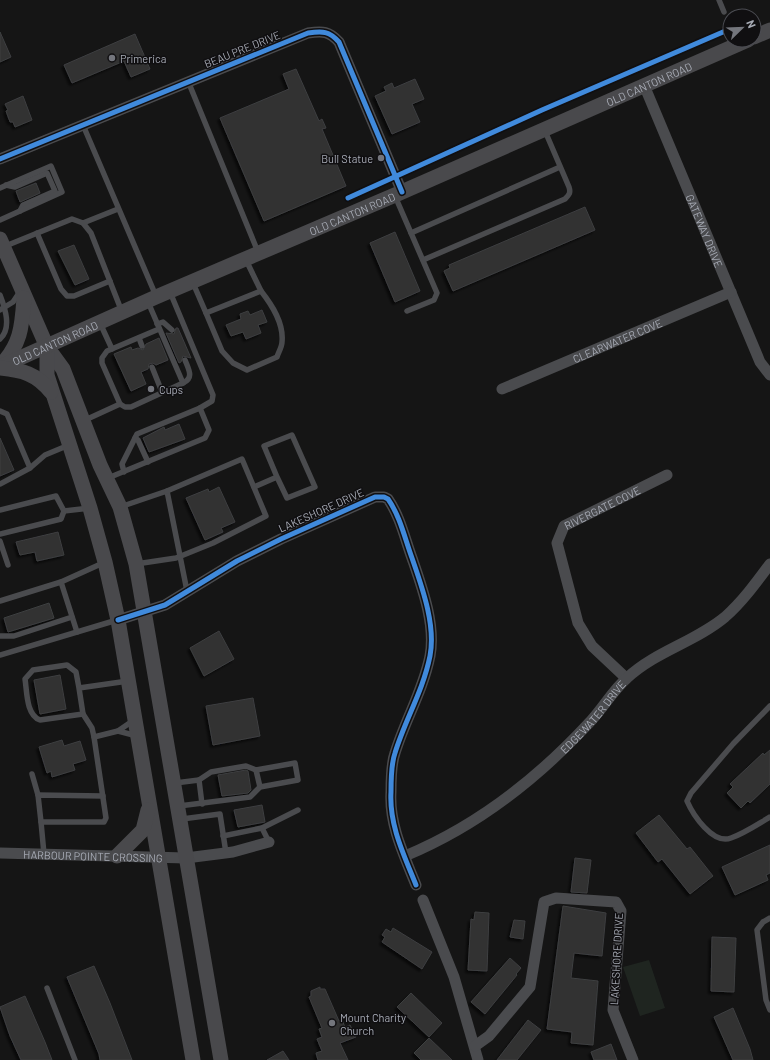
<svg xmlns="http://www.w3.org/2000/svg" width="770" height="1060" viewBox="0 0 770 1060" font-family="Barlow,sans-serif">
	<defs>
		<filter id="shadow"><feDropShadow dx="-2.5" dy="2.5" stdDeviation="1" flood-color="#0009"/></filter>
	</defs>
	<rect width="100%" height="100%" fill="#151515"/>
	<polygon fill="#1f2520" points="649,960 665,1008 640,1016 623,967"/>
	<g fill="#303030" stroke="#3e3f41" filter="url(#shadow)">
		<polygon points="0,32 11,57 0,62"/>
		<polygon points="135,34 150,69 131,77 124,61 72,83 64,65"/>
		<polygon points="296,69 319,121 322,119 326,128 322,129 346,186 264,221 220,118 289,89 283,74"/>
		<polygon points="415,79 424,99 412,104 420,122 392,134 375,96 386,91 384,87 392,83 394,88"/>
		<polygon points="23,96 32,120 15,127 13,122 10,122 6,111 8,110 5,104"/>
		<polygon points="36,183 40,193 20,202 16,191"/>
		<polygon points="585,207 595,230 453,291 444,271 450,268 449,265"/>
		<polygon points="395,232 420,291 395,302 370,243"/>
		<polygon points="74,245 89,279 75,285 58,251"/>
		<polygon points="262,310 267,322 258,325 261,333 246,339 243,332 231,336 226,325 241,319 240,314 248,311 250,315"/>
		<polygon points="176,328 178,328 191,358 183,356 181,362 179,363 166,333 174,334"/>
		<polygon points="159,338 168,360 156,365 153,363 149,364 148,369 141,372 146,384 131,391 114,354 131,347 132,350 138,348 143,350 146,344"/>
		<polygon points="179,424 185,439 149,452 143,438 164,427 165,430"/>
		<polygon points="0,438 14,470 0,476"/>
		<polygon points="219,487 235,522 221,528 223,532 205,540 186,498 208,489 209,492"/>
		<polygon points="58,532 64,555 37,561 35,552 20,555 16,542"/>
		<polygon points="49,603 54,618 8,632 4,618"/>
		<polygon points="219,631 234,659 204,676 190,648"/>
		<polygon points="60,675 66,709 40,714 34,680"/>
		<polygon points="253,698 260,736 213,745 206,706"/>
		<polygon points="62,740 64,746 80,741 86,760 73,764 75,770 52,777 51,771 47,773 39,747"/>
		<polygon points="770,750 770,784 750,803 748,801 741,808 727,793 733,787 730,784 763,753 764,755"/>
		<polygon points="246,770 248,771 251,790 248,793 222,796 218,775"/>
		<polygon points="262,805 265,822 238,827 234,810"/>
		<polygon points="659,815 687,849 690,847 713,876 690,894 662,859 658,862 636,833"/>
		<polygon points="770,845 770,873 766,875 768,880 735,895 722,867"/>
		<polygon points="575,858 591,860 587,893 571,892"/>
		<polygon points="563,906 606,913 602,956 574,953 571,978 598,981 593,1045 571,1043 572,1032 547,1029"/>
		<polygon points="475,912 489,913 487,971 468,970 471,919 474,920"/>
		<polygon points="514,920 525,921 523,939 510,937"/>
		<polygon points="393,928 432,952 422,969 382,942 385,937 382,935 386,929 391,932"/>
		<polygon points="712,937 736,938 734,992 711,991"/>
		<polygon points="510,958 521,968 516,974 517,975 485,1014 471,1002"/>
		<polygon points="94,966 110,1003 132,1060 100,1060 99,1054 67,977"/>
		<polygon points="320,987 320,989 325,989 339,1021 342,1020 345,1027 350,1025 356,1037 340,1043 348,1060 318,1060 316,1053 322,1051 317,1039 322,1037 319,1029 322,1028 309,997 311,996 311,991"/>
		<polygon points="411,993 442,1023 429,1037 397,1007"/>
		<polygon points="25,996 45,1042 52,1060 21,1060 10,1036 0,1007"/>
		<polygon points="733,1008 750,1049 753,1060 733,1060 714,1017"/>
		<polygon points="528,1020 541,1030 517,1060 497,1060"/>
		<polygon points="429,1038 452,1060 421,1060 414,1053"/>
		<polygon points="611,1044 617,1060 594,1060 591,1052"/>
		<polygon points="283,1051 289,1060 267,1060"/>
	</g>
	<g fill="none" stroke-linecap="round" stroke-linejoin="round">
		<g stroke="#4a4b4e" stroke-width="5.5">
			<polyline points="719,0 724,12"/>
			<polyline points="188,81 258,252"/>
			<polyline points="83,125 156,296"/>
			<polyline points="6,185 15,187 47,173 55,191 23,205 20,211"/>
			<polyline points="0,188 51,166 62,192 0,220"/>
			<polyline points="395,196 437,293 434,300 407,311"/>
			<polyline points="83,223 118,209"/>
			<polyline points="37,233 61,289 67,296 74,296 110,281"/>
			<polyline points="411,233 560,167"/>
			<polyline points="3,247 72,219 83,223 91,233 122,312"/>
			<path d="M423,260l142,-61c4,-4 6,-6 4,-12l-24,-56"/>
			<polyline points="193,283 206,313 261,291 246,260"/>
			<polyline points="170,292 213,395 212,401 200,408"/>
			<path d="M0,295c5,13 12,33 0,44"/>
			<polyline points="0,310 13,302 21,290"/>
			<path d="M206,313l16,38 11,12 14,7 30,-13c1,-4 5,-10 5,-15 2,-19 -10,-37 -21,-51"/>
			<polyline points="100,323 112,349"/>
			<polyline points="157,324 163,322 172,330"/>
			<polyline points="139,338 142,346"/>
			<polyline points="152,367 162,392"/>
			<path d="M183,383c11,-5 6,-13 2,-23"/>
			<polyline points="120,404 102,363 102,358 107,351 159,329"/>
			<polyline points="0,411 7,414 30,468"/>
			<polyline points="83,421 120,404 125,407 131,407 183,383 148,302"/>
			<polyline points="135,438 138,440 148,462"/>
			<polyline points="108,478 205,438 209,430 200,408 137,434 122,464 124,472"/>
			<polyline points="0,484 30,468 45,455 69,445"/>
			<polyline points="254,487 277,477 287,498 315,487 292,435 264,446 277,477"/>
			<polyline points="120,507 167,491 187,591"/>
			<polyline points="0,510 56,496 64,511"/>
			<polyline points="64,511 90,508"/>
			<polyline points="0,534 61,519 64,511"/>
			<polyline points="0,541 8,565"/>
			<polyline points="136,564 176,558 213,543 266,516 242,459 167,491"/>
			<polyline points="61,582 77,632"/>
			<polyline points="0,601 61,582 103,563"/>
			<polyline points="0,636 14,636 72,617"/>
			<polyline points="0,655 117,620"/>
			<path d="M79,688l-3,-16 -9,-7 -34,5 -8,9c2,12 1,36 15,41l43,-6 -4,-26 49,-7"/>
			<path d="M770,706l-37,38 -42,49 -4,8c6,14 26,44 44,37 14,-5 27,-14 39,-21"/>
			<polyline points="83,714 92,728 94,737"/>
			<polyline points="118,731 137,736"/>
			<polyline points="256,770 260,787"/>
			<polyline points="32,774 38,795"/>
			<polyline points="199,780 202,804"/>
			<polyline points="175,783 199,780 211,772 246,766 256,770 295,763 298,780 260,787 250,797 179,806"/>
			<polyline points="182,819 220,814 226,853"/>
			<polyline points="41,822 38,795 103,796"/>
			<polyline points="262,828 269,842"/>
			<polyline points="223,836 262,828 298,810"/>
			<polyline points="44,854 41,822 104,822 106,818 94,737 118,731 134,720"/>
			<polyline points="770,918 763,922 757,930 766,1000 770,1010"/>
			<polyline points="47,988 75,1060"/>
		</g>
		<g stroke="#4a4b4e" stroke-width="11">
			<path id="s1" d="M644,85l116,277 10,13"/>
			<path d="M0,159l308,-126c15,-2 21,-2 31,9l63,150"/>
			<path id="s2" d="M502,389l229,-97"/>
			<path d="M118,620l47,-15 72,-44 44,-22 94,-42h9l4,2c12,17 17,40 24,59 10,29 24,67 18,98 -7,35 -25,64 -35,97 -4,11 -4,27 -4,39 -2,33 13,63 25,93"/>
			<path id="s3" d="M626,678l-34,-32 -14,-23 -21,-80 7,-17 103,-51"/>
			<path id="s4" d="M0,853l186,5 47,-6 36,-10"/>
			<path id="s5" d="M405,856c70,-29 131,-76 183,-132 14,-14 24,-33 39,-46 29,-27 68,-36 98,-61 17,-15 31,-34 45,-53"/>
			<polyline points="423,900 454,977 478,1060"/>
			<polyline points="475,1046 489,1036 530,987 544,902 556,898 616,902 621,911 613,1010 633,1060"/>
		</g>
		<g stroke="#49494c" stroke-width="15">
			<polyline points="754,37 770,30"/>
			<polyline points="0,239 47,347 63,369 100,465 120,507 136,564 221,1060"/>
			<polyline points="47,347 47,375 90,508 105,562 118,620 193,1060"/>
			<path d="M0,366c21,-21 22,-40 24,-68"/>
			<path id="s6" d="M0,367l156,-70 239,-102 353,-155"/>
			<path d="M0,368c22,2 37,6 51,24"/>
			<polyline points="117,856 143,830 148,810"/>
		</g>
		<g stroke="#100f11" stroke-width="8">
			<g id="cycleway">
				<path d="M0,159l308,-126c15,-2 21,-2 31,9l63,150"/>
				<polyline points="348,198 542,110 730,29"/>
				<path d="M118,620l47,-15 72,-44 44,-22 94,-42h9l4,2c12,17 17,40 24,59 10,29 24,67 18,98 -7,35 -25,64 -35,97 -4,11 -4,27 -4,39 -2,33 13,63 25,93"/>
			</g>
		</g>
		<use href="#cycleway" stroke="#408adc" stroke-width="5"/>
	</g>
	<g fill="#74767d" stroke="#100f11" stroke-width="1.5">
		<circle cx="112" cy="58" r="4"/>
		<circle cx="381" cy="158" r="4"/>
		<circle cx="151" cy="389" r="4"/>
		<circle cx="332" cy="1023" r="4"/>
	</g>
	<g text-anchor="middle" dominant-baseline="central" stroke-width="3" stroke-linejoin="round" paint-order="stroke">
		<g font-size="11" fill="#a7abb5" stroke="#100f11">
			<text transform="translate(242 49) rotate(-22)">BEAU PRE DRIVE</text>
			<text stroke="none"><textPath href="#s6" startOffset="708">OLD CANTON ROAD</textPath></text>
			<text stroke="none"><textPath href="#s6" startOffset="384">OLD CANTON ROAD</textPath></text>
			<text stroke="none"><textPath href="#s1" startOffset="158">GATEWAY DRIVE</textPath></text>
			<text stroke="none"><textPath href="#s2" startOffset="125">CLEARWATER COVE</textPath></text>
			<text stroke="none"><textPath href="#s6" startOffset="60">OLD CANTON ROAD</textPath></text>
			<text stroke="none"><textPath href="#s3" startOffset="217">RIVERGATE COVE</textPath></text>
			<text transform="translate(321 510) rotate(-24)">LAKESHORE DRIVE</text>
			<text stroke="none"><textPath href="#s5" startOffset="236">EDGEWATER DRIVE</textPath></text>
			<text stroke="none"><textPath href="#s4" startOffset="93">HARBOUR POINTE CROSSING</textPath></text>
			<text transform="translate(616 959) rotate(-87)">LAKESHORE DRIVE</text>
		</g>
		<g font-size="11" fill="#a7abb5" stroke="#100f11" text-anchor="start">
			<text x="120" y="58">Primerica</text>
			<text x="373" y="158" text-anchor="end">Bull Statue</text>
			<text x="159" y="389">Cups</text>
			<text x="340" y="1017">Mount Charity<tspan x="340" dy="13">Church</tspan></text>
		</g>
	</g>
	<g transform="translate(742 28) rotate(67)"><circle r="19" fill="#100f11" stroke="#4c4d53"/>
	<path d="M0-3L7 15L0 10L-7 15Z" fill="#74767d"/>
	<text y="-6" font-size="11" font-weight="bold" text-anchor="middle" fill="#a7abb5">N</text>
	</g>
</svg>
